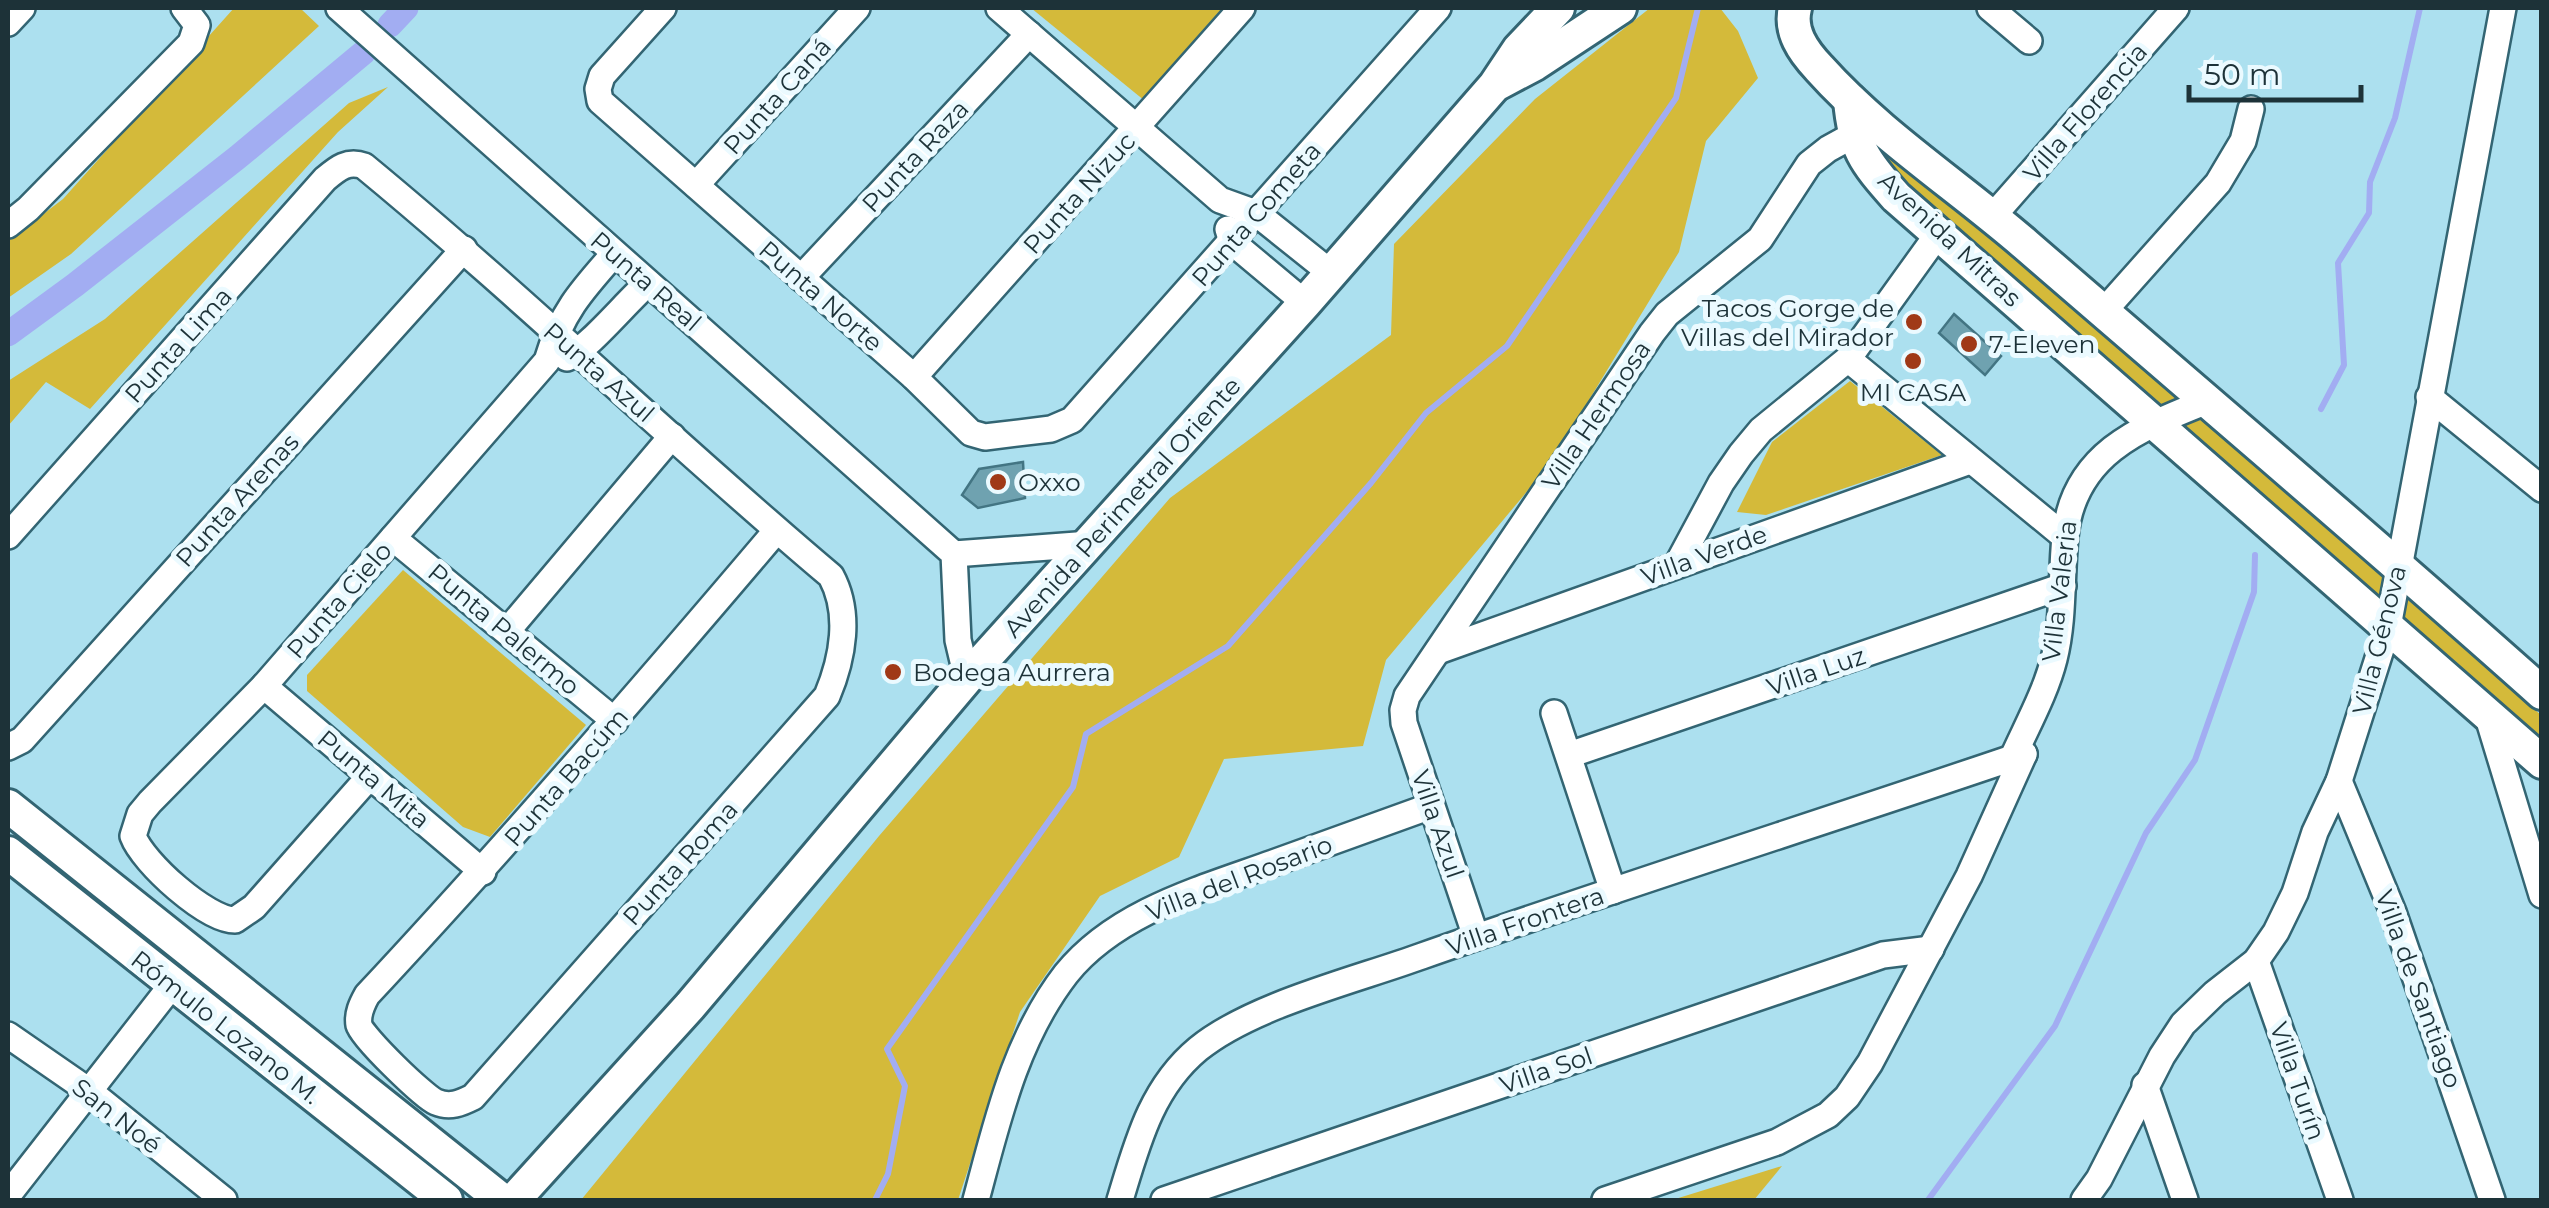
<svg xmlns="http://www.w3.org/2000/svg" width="2549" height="1208" viewBox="0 0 2549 1208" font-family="Montserrat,sans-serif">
	<rect width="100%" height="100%" fill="#ace0ef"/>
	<g fill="#d4ba3a">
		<polygon points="234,8 300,8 319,26 71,254 8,298 8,241 63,199"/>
		<polygon points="1031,8 1229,8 1145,101"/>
		<polygon points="1650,8 1720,8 1738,31 1758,78 1706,141 1679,252 1550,464 1386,660 1363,746 1224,759 1179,857 1100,896 1020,1012 958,1200 581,1200 879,836 1170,498 1391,335 1394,244 1535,99"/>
		<polygon points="388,87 338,132 90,409 46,382 8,426 8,381 105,319 349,103"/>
		<polygon points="1889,147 2541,715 2541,738 1877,159"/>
		<polygon points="1850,381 1942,455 1766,515 1737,512 1772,442"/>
		<polygon points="403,570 586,725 490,837 463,827 307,691 307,675"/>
		<polygon points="1782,1166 1754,1200 1672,1200"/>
	</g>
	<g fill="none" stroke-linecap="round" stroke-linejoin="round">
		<g stroke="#a2adf2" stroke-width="6">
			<polyline points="2321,409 2344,365 2338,263 2369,213 2370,182 2395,118 2420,8"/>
			<polyline points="875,1200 888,1174 905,1086 887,1049 1073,787 1086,734 1228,646 1371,483 1426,413 1507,346 1676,98 1698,8"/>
			<polyline points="1928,1200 2055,1026 2146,833 2195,760 2254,592 2255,555"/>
		</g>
		<g stroke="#a2adf2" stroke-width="25">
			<polyline points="390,25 406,8"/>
			<polyline points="8,334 75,285 238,157 363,53"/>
		</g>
	</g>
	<g fill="#6fa2b0" stroke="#437583" stroke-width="2.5">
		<polygon points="1954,314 2001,356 1985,375 1939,333"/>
		<polygon points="1023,462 1025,498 978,508 962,495 979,469"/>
	</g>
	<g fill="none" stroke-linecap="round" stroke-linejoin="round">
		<g stroke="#336573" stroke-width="30">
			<g id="minor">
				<polyline points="339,8 954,554 958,640 967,678"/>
				<polyline points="663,8 602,76 598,89 600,101 914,377 971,433 985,437 1051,429 1072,420 1438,8"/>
				<polyline points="999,8 1220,200 1256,213 1331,273"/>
				<polyline points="1990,8 2029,41"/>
				<polyline points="8,23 22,8"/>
				<polyline points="696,185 857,8"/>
				<polyline points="1993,216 2176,8"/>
				<polyline points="8,225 28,209 191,43 197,25 184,8"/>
				<polyline points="1228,229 1232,242 1305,303"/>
				<polyline points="801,278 1029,34"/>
				<polyline points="2103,312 2218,183 2243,141 2251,109"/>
				<path d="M567,358c21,-9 60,-57 81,-75"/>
				<polyline points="1848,359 2065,537"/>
				<polyline points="914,377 1242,8"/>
				<polyline points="2429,397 2542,489"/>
				<path d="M8,536l317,-357c13,-11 23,-19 39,-13 160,132 309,277 467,410 20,37 12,82 -4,120l-354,401c-12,6 -23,11 -37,5 -12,-5 -74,-65 -77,-77 -2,-11 3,-21 8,-30 141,-151 276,-307 410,-465"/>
				<polyline points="393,538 615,721"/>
				<polyline points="954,554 1090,544"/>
				<polyline points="1677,565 1721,483 1741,454 1761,430 1848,359 1938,234"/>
				<polyline points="508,630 672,436"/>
				<polyline points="1438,651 1970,461"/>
				<polyline points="264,686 483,872"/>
				<polyline points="1554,713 1613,891"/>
				<polyline points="2487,714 2542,895"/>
				<polyline points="8,747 22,740 464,249"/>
				<polyline points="1569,755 2063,586"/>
				<path d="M2009,766c15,-35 36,-71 45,-107 10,-40 7,-82 11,-122 8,-82 72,-108 140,-135"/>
				<path d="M370,776l-116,131 -19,13c-28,0 -92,-57 -102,-84l7,-22 10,-12 114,-116 283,-325c14,-48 35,-71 67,-107"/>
				<polyline points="2339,781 2393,912 2492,1200"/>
				<polyline points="1476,937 1404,723 1403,710 1407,696 1652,333 1667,314 1760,239 1809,164 1828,149 1868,127"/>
				<polyline points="2256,961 2340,1200"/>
				<polyline points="8,1035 89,1091 224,1200"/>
				<polyline points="2145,1085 2185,1200"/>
				<polyline points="8,1195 172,985"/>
				<path d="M976,1200c21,-78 39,-160 90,-226 50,-62 135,-85 207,-111 52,-19 105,-38 158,-57"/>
				<path d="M1120,1200c17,-56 31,-112 78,-151 54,-44 158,-69 224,-93 199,-70 402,-134 602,-202"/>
				<polyline points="1164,1200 1883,955 1931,949"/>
				<polyline points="1605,1200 1777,1142 1828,1115 1847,1097 1870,1063 1969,876 2024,754"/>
				<polyline points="2084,1200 2099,1179 2162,1056 2183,1024 2215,993 2256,961 2276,932 2295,893 2315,832 2339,781 2388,627 2503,8"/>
			</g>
		</g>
		<g stroke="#336573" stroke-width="38">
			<g id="tertiary">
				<path d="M1795,8c-6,23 8,43 24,60 60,67 139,118 207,177 172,149 346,296 516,448"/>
				<polyline points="1499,83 1535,64 1620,8"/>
				<path d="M1850,100c4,48 14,61 46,97l646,565"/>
				<polyline points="8,806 502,1200"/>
				<polyline points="8,853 446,1200"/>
				<polyline points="514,1200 690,1006 967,678 1305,303 1495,85 1519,49 1558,8"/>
			</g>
		</g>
		<use href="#minor" stroke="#fff" stroke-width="25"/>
		<use href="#tertiary" stroke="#fff" stroke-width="32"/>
	</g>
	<g fill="#a03917" stroke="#ebfaff" stroke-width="4">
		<circle cx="1914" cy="322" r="10"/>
		<circle cx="1969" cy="344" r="10"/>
		<circle cx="1913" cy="361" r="10"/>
		<circle cx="998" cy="482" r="10"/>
		<circle cx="893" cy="672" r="10"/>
	</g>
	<g text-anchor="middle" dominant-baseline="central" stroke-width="10" stroke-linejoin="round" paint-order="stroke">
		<g font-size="25" fill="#1d3238" stroke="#ebfaff">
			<text transform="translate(777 96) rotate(-48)">Punta Caná</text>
			<text transform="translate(2085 112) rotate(-49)">Villa Florencia</text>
			<text transform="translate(915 156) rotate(-47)">Punta Raza</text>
			<text transform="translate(1079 193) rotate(-48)">Punta Nizuc</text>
			<text transform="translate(1256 214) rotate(-49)">Punta Cometa</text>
			<text transform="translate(1950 239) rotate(43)">Avenida Mitras</text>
			<text transform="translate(646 281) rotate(41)">Punta Real</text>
			<text transform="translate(821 296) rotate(41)">Punta Norte</text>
			<text transform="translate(178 345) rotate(-48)">Punta Lima</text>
			<text transform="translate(599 372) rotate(41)">Punta Azul</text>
			<text transform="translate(1596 415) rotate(-56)">Villa Hermosa</text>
			<text transform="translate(237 500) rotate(-48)">Punta Arenas</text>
			<text transform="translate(1122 507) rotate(-48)">Avenida Perimetral Oriente</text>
			<text transform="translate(1704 555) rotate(-20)">Villa Verde</text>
			<text transform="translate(2059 591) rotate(-83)">Villa Valeria</text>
			<text transform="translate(339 600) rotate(-49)">Punta Cielo</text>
			<text transform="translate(504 629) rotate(40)">Punta Palermo</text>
			<text transform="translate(2379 640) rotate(-76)">Villa Génova</text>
			<text transform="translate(1816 671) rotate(-19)">Villa Luz</text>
			<text transform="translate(566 777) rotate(-49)">Punta Bacúm</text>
			<text transform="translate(374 779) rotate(40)">Punta Mita</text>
			<text transform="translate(1438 824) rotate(71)">Villa Azul</text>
			<text transform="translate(680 863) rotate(-48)">Punta Roma</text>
			<text transform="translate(1239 878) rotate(-21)">Villa del Rosario</text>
			<text transform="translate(1525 921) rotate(-19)">Villa Frontera</text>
			<text transform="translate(2419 989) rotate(70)">Villa de Santiago</text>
			<text transform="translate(226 1027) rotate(38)">Rómulo Lozano M.</text>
			<text transform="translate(1546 1070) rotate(-19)">Villa Sol</text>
			<text transform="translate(2298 1081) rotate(71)">Villa Turín</text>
			<text transform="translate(117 1116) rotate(38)">San Noé</text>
		</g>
		<g font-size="25" fill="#1d3238" stroke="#ebfaff" text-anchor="start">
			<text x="1894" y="308" text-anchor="end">Tacos Gorge de<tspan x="1894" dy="29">Villas del Mirador</tspan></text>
			<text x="1989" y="344">7-Eleven</text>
			<text x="1913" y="392" text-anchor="middle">MI CASA</text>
			<text x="1018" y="482">Oxxo</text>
			<text x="913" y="672">Bodega Aurrera</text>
		</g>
	</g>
	<rect width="2549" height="1208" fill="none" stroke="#1d3238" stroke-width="20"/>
	<path d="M2189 85v15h172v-15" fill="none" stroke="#1d3238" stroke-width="5"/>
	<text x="2204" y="85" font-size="30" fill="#1d3238" stroke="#ebfaff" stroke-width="8" paint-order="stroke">50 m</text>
</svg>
